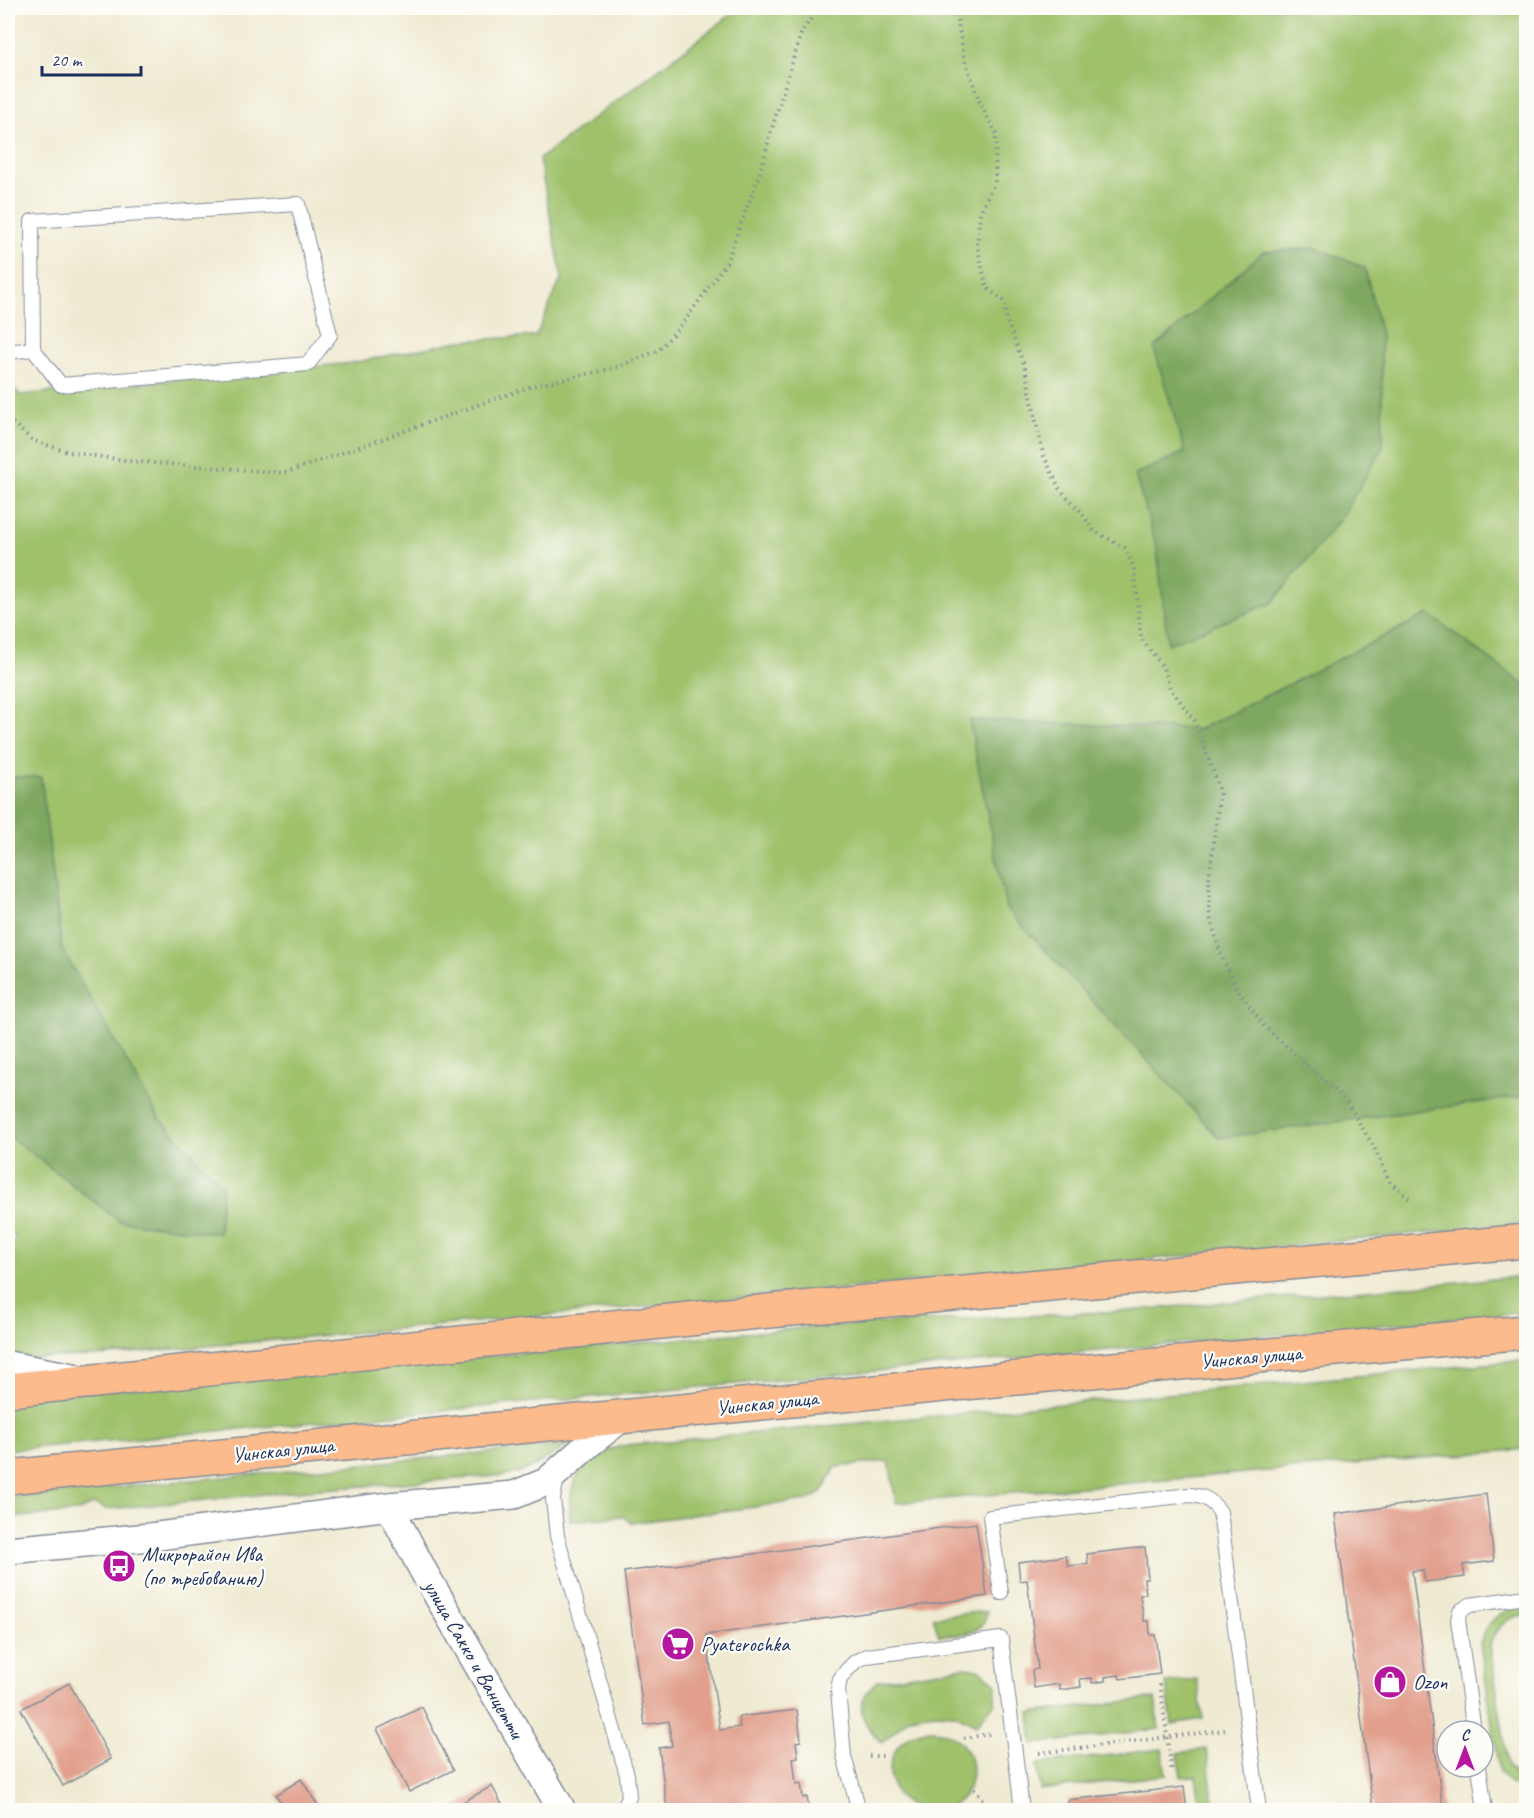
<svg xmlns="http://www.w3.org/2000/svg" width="1534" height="1818" viewBox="0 0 1534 1818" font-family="Caveat,sans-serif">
	<rect width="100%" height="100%" fill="#fdfcf7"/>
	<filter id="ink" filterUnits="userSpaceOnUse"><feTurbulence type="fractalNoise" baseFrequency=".0167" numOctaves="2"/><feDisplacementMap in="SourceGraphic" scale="12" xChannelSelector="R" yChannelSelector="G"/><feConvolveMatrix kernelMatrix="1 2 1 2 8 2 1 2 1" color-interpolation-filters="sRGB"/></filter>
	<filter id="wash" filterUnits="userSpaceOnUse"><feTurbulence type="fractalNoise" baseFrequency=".008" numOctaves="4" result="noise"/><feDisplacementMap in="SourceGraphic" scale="24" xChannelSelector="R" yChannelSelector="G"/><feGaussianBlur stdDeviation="1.35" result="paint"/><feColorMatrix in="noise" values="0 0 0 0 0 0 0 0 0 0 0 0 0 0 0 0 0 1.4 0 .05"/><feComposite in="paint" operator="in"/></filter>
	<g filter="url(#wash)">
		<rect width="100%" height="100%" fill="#efead1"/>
		<g fill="#9ec16a" stroke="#5c7864" stroke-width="1.5">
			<polygon points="740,8 1526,8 1526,1223 851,1288 97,1356 31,1358 8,1354 8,1254 16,1237 8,1232 8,381 20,395 352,363 459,341 536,336 562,277 539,159"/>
			<polygon points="1526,1276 1526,1312 8,1450 8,1399 835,1325 1127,1311"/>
			<path d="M1526,1360v89l-630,54 -7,-42 -53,6c-8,13 -12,29 -29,33l-176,23 -8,-7 -53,5c-4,-44 16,-68 57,-76z"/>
			<polygon points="568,1445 534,1467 510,1475 309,1490 107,1509 94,1504 76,1512 8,1518 8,1497"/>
			<path d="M1521,1605h5v10c-19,1 -30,12 -36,30l18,122 8,9 10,6v10l-17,-9 -10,-11 -19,-129c8,-23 18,-31 41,-38z"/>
			<path d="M987,1611c-2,26 -28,23 -48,25l-6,-19z"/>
			<path d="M964,1667l15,2 17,14 -1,20 -19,22 -21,-11 -21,-1 -25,4 -27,26c-22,-22 -30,-39 -5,-62z"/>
			<polygon points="1197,1679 1203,1719 1172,1724 1166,1683"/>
			<polygon points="1155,1698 1159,1729 1033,1744 1030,1713"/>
			<circle cx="931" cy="1771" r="41"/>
			<polygon points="1162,1749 1166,1775 1040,1790 1037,1764"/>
			<polygon points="1207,1749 1214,1810 1201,1810 1196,1776 1181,1777 1178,1753"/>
		</g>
		<g fill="#7ea75e" stroke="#4c6b5e" stroke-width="1.5">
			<polygon points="1316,248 1365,268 1381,335 1383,447 1341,518 1272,603 1168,644 1157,548 1135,475 1185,452 1154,348 1263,252"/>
			<polygon points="1428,614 1526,686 1526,1096 1219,1138 1006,908 969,720 1200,729"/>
			<polygon points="8,777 41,777 62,949 158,1116 222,1186 219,1234 119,1221 8,1135"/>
		</g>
		<g id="blocks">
			<g fill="#e19f8c">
				<polygon points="1486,1494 1494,1561 1463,1565 1465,1577 1425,1582 1423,1570 1412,1571 1443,1810 1373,1810 1335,1514"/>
				<polygon points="976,1523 987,1596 706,1635 720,1730 740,1727 738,1717 797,1710 801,1741 796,1742 798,1757 793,1758 796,1784 801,1783 803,1798 807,1797 809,1810 667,1810 659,1748 672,1746 669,1721 645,1725 624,1572"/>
				<polygon points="1145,1547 1148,1579 1144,1579 1146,1594 1140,1595 1144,1621 1149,1621 1150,1635 1155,1635 1160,1674 1120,1679 1119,1675 1105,1677 1105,1681 1092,1683 1092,1678 1080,1679 1081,1687 1060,1690 1059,1684 1034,1688 1032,1670 1038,1669 1027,1580 1020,1581 1018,1562 1066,1556 1068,1566 1088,1564 1087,1554"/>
				<polygon points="69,1683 111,1759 63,1786 21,1709"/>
				<polygon points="422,1707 453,1770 409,1792 377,1729"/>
				<polygon points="301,1779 321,1810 286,1810 276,1795"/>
				<polygon points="492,1786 505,1810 448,1810"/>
				<polygon points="1184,1787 1187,1810 1069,1810 1068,1800"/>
			</g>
		</g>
	</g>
	<g filter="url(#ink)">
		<use href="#blocks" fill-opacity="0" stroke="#858c98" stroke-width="1.5"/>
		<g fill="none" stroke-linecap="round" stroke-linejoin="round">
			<g stroke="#858c98" stroke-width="16">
				<g id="lane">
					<polygon points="298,204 330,335 308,364 61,385 33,349 32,221"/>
					<polyline points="8,352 33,349"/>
					<polyline points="557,1477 553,1499 557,1536 627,1775 629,1797 622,1810"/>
					<path d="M1001,1593l-11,-76 200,-22c15,1 21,5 30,17l39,298"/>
					<polyline points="1474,1731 1458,1620 1460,1611 1470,1605 1526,1597"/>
					<polyline points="1479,1767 1485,1810"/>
					<polyline points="859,1810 844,1756 838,1690 840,1679 847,1670 856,1661 867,1656 1001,1639 1022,1810"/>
				</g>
			</g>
			<g stroke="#858c98" stroke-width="30">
				<g id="street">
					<polyline points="8,1365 73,1377"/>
					<polyline points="389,1506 425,1574 562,1810"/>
					<polyline points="8,1550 150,1537 389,1506 514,1495 546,1482 591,1442 623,1417"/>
				</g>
			</g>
			<g stroke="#858c98" stroke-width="36">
				<g id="primary">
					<polyline points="8,1390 738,1314 1526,1241"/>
					<polyline points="8,1477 1058,1374 1526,1332"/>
				</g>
			</g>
			<g stroke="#858c98" stroke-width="4" stroke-dasharray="1.5 4.5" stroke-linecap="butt">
				<polyline points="955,8 965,60 981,106 996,133 995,182 980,212 977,246 987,288 1005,302 1006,319 1024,364 1043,454 1059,488 1080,511 1094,531 1125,548 1134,567 1141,638 1163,667 1170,688 1195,721 1220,791 1209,879 1210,917 1221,955 1236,987 1264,1026 1346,1101 1374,1147 1390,1182 1412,1201"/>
				<polyline points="8,419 32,440 68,452 130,461 285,473 532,386 615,368 659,350 686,319 726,263 760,173 772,128 801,34 818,8"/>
				<polyline points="1160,1684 1172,1773"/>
				<polyline points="964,1738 990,1734"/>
				<polyline points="1039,1753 1225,1730"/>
				<polyline points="869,1756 886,1756"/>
				<polyline points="974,1789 993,1810"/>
			</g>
			<use href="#lane" stroke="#fff" stroke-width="14"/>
			<use href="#street" stroke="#fff" stroke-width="27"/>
			<use href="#primary" stroke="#fbbb8d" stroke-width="33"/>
		</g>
	</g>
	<defs>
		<g id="bus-disc" transform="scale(1.725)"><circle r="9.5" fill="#b5179e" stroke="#fdfcf7"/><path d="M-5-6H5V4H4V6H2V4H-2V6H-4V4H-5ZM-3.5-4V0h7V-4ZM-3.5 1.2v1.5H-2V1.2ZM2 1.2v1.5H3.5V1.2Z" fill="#fff"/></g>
		<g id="supermarket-disc" transform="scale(1.725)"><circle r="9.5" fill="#b5179e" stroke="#fdfcf7"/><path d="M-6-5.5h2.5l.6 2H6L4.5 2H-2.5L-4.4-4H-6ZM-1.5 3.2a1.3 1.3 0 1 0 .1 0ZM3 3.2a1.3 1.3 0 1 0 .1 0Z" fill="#fff"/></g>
		<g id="shop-disc" transform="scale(1.725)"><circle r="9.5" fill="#b5179e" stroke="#fdfcf7"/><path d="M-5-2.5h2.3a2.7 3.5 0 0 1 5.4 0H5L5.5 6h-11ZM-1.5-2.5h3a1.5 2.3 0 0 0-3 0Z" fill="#fff"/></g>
	</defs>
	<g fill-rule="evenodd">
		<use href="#bus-disc" x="119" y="1566"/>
		<use href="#supermarket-disc" x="678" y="1644"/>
		<use href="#shop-disc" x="1390" y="1682"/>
	</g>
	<g text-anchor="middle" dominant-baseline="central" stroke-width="4.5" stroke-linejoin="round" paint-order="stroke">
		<g font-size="21" fill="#1b2f5e" stroke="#fdfcf7">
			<text transform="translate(1251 1357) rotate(-5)">Уинская улица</text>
			<text transform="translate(767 1403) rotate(-6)">Уинская улица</text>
			<text transform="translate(283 1450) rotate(-6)">Уинская улица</text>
			<text transform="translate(474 1659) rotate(60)">улица Сакко и Ванцетти</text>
		</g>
		<g font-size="21" fill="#1b2f5e" stroke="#fdfcf7" text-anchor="start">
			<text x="142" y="1554">Микрорайон Ива<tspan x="142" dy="24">(по требованию)</tspan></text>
			<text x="701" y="1644">Pyaterochka</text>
			<text x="1413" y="1682">Ozon</text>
		</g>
	</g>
	<rect width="1534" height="1818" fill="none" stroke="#fdfcf7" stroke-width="30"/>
	<g transform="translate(1465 1749)"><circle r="28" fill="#fdfcf7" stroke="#a3aaba" stroke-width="1.5"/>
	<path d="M0-4.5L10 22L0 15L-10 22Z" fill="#b5179e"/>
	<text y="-9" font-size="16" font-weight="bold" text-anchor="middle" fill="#1b2f5e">С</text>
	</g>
	<path d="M42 66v9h99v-9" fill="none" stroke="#1b2f5e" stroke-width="3"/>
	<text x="51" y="66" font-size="18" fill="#1b2f5e" stroke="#fdfcf7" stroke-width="4.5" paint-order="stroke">20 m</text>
</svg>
